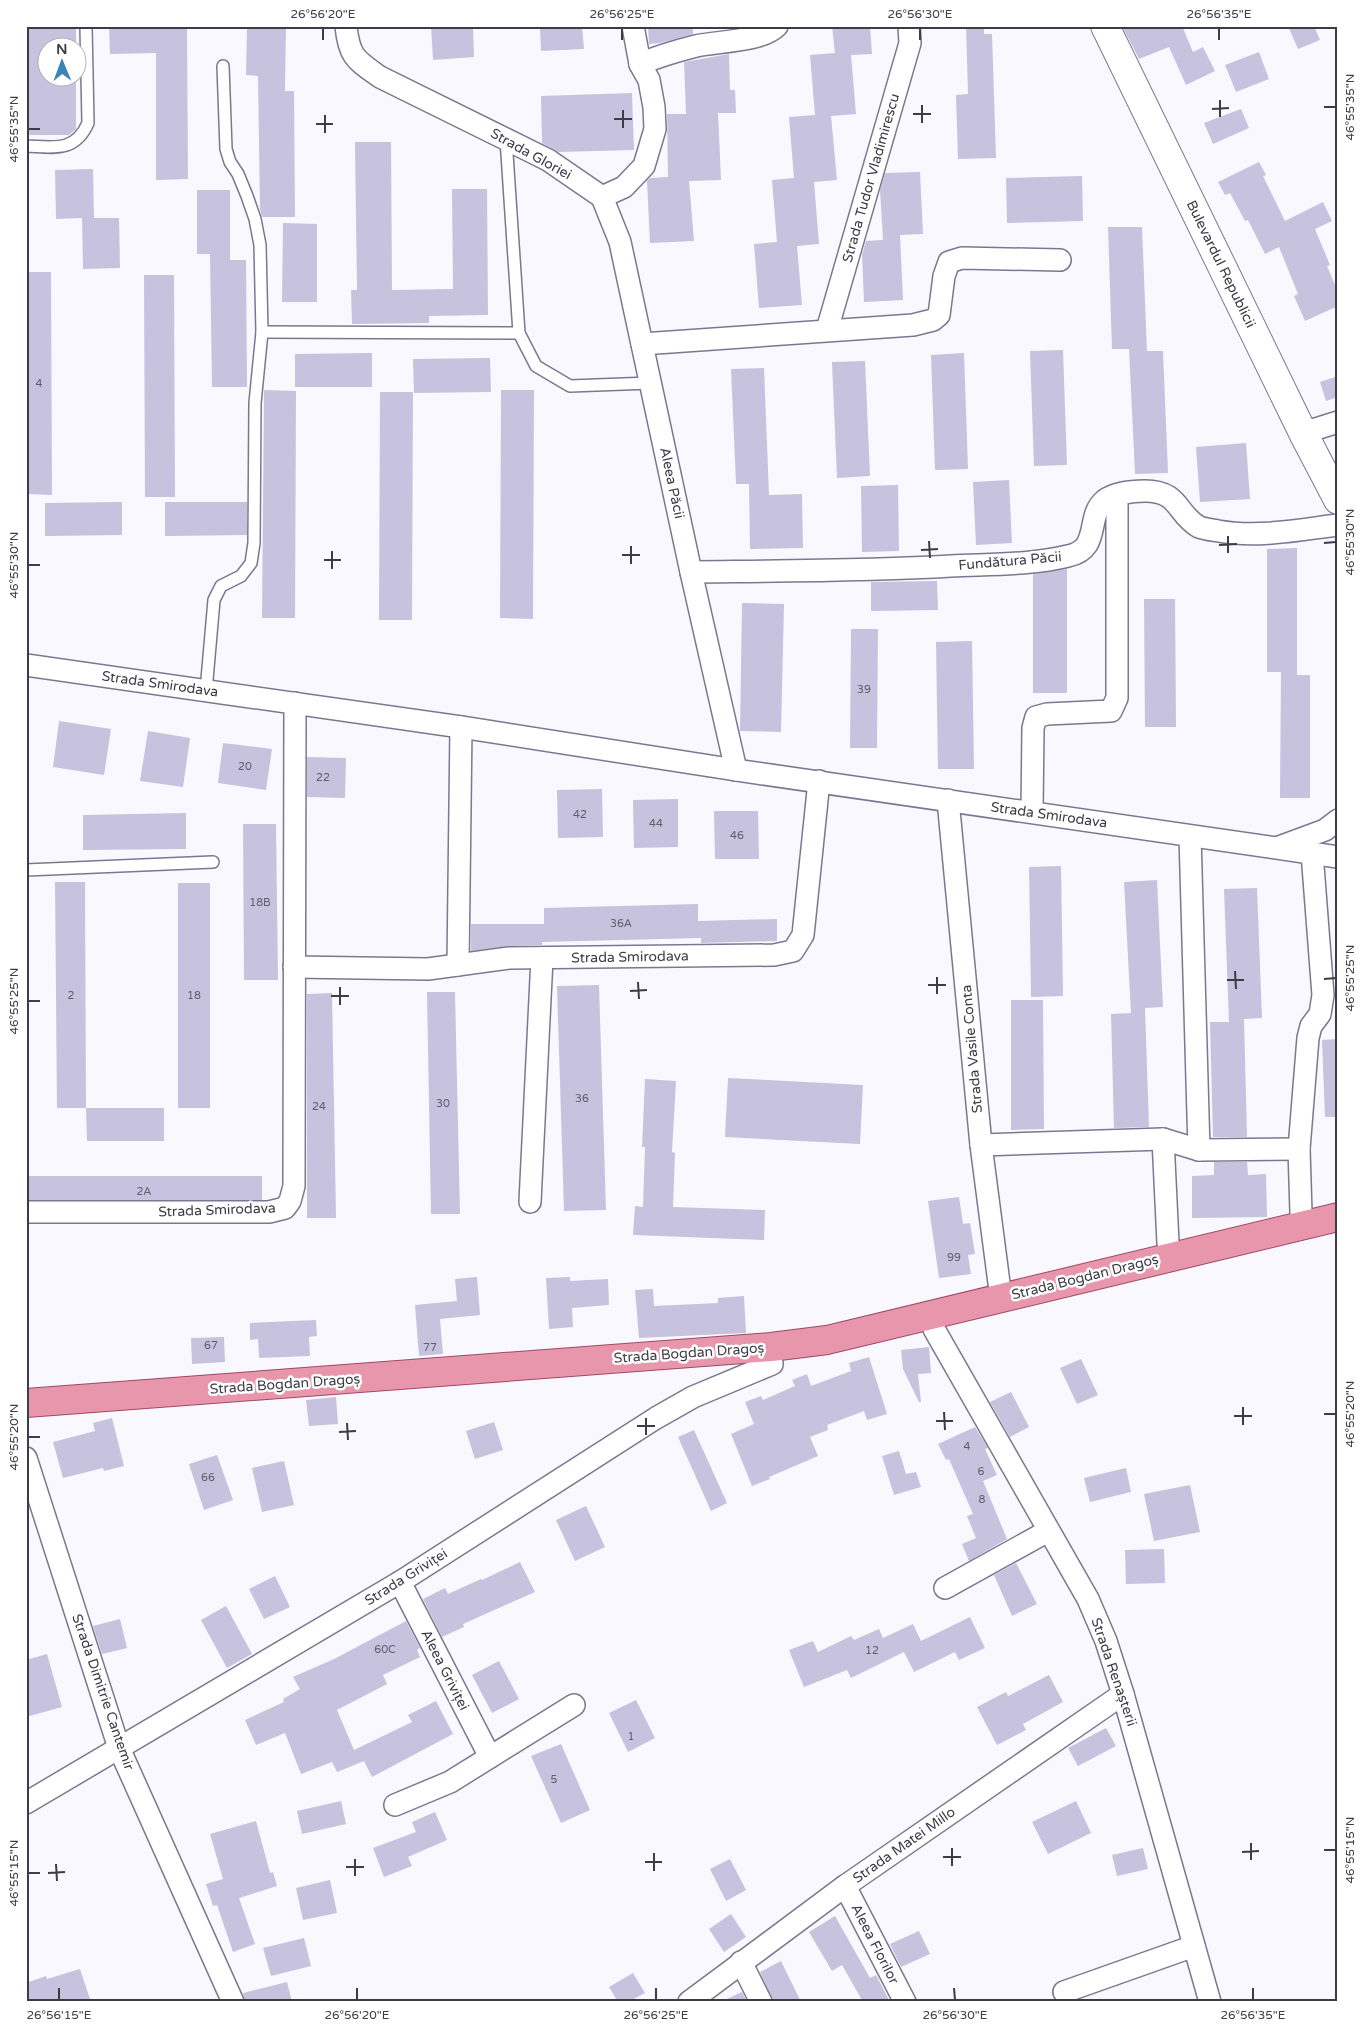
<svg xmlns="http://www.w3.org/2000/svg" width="1364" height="2028" viewBox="0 0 1364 2028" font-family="'Varela Round',sans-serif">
	<rect width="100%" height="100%" fill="#f9f8fe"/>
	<g fill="#c7c2de">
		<polygon points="26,26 76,26 76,48 48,48 48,78 76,78 76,129 69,135 26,135"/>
		<polygon points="109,26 187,26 188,179 156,180 156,53 110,54"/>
		<polygon points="247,26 286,26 285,91 294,91 295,217 262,217 260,209 258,76 246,75"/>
		<polygon points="431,26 473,26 474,57 433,60"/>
		<polygon points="540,26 582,26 584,49 541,51"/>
		<polygon points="648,26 693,26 693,34 660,43 649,44"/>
		<polygon points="832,26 870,26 872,54 851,55 856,114 831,116 837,180 814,182 819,244 797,246 802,305 759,308 754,244 777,242 772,180 794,178 789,117 815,115 810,55 835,53"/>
		<polygon points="966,26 984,26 984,34 992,34 996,158 958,159 956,95 968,94"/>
		<polygon points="1122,26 1182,26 1193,52 1203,47 1215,71 1186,85 1169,47 1139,59"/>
		<polygon points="1288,26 1314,26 1320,40 1298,49"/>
		<polygon points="1259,52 1269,79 1236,92 1225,65"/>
		<polygon points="729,54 730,90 735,90 736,113 718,113 721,180 689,181 694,241 650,243 647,181 650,178 668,177 667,114 686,114 684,62"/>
		<polygon points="632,93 634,150 558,152 542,143 541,96"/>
		<polygon points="1241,109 1249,128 1213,144 1204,123"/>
		<polygon points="355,142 391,142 392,290 453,289 452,189 487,189 488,315 429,316 429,323 352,324 351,290 357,290"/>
		<polygon points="1259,162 1266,175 1263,176 1285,221 1323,202 1332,221 1315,229 1330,265 1327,266 1338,292 1338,306 1305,321 1294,296 1298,294 1279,247 1265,254 1248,220 1245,221 1230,193 1225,195 1218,182"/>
		<polygon points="93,169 94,218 119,218 120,268 83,269 82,218 56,219 55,170"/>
		<polygon points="920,172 923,234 900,235 903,300 864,302 862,255 866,241 883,240 880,190 885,173"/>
		<polygon points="1082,176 1083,221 1007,223 1006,178"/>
		<polygon points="197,190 230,190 230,260 246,260 247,387 212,387 210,254 197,254"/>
		<polygon points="283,223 317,224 317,302 282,302"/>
		<polygon points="1108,227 1142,227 1147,351 1163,351 1168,473 1135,474 1129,349 1112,349"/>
		<polygon points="26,272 51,272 52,495 26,494"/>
		<polygon points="144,275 174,275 175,497 145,497"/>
		<polygon points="1063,350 1067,465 1034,466 1030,351"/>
		<polygon points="372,353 372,387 295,387 295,354"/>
		<polygon points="964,353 968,469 935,470 931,355"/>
		<polygon points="490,358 491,392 414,393 413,359"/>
		<polygon points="865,361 870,476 837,478 832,362"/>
		<polygon points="764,368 769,495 802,494 803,548 750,549 749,484 736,484 731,369"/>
		<polygon points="1338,376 1338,397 1326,401 1320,382"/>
		<polygon points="264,390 296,391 295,618 262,618"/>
		<polygon points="501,390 534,390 533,619 500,618"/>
		<polygon points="380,392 413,392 412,620 379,620"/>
		<polygon points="1246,443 1250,499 1200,502 1196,447"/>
		<polygon points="1009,480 1012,543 976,545 973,482"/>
		<polygon points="898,485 899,551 862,552 861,486"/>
		<polygon points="122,502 122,535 45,536 45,503"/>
		<polygon points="165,502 247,502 247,535 165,536"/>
		<polygon points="1297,548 1297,675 1310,675 1310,798 1280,798 1281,672 1267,672 1267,549"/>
		<polygon points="1067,569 1067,693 1033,693 1033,574"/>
		<polygon points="937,581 938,610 871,611 871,582"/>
		<polygon points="1144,599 1175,599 1176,727 1145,727"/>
		<polygon points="742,603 784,604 781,732 740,731"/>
		<polygon points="851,629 878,629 877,748 850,748"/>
		<polygon points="972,641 974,769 938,769 936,642"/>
		<polygon points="59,721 111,729 104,775 53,767"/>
		<polygon points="148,731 190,738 183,787 140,781"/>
		<polygon points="223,743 272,749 266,790 218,783"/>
		<polygon points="307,757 346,758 345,798 307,797"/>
		<polygon points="602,789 603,837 558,838 557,790"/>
		<polygon points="678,799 678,847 634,848 633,800"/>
		<polygon points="714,811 758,811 759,859 715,859"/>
		<polygon points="186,813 186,849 83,850 83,815"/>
		<polygon points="243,824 276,824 278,980 244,980"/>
		<polygon points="1061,866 1063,996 1031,997 1029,867"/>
		<polygon points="1157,880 1163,1007 1145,1008 1149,1127 1114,1128 1111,1014 1131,1013 1124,882"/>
		<polygon points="55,882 85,882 86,1108 57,1108"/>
		<rect x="178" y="883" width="32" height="225"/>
		<polygon points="1257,888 1262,1018 1244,1019 1247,1137 1213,1137 1210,1022 1229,1022 1224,889"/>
		<polygon points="698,904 698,921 777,919 777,941 701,943 701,938 542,942 542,945 509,946 471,951 471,924 544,924 544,908"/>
		<polygon points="599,985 606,1210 564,1211 557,986"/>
		<polygon points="427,992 455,992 460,1214 431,1214"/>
		<polygon points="332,993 336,1218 307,1218 307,994"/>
		<polygon points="1011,1000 1043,1000 1044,1129 1011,1130"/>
		<polygon points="1338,1039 1338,1117 1325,1117 1322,1040"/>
		<polygon points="728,1078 863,1085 860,1144 725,1137"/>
		<polygon points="645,1079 676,1081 672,1152 675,1153 673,1207 765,1210 764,1240 633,1235 635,1206 643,1207 645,1147 642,1147"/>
		<polygon points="86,1108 164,1108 164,1141 87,1141"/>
		<polygon points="1214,1162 1247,1162 1248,1175 1266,1174 1267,1217 1192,1218 1192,1176 1214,1175"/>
		<rect x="26" y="1176" width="236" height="24"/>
		<polygon points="959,1197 963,1224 970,1223 975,1254 968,1255 971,1274 939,1278 928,1201"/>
		<polygon points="477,1277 480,1315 440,1319 443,1354 419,1356 415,1305 457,1301 455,1279"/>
		<polygon points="570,1277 570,1281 608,1279 609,1305 572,1308 573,1327 549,1329 546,1278"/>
		<polygon points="653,1289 654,1306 718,1303 718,1298 744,1296 746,1333 639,1338 635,1290"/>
		<polygon points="316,1320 317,1336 309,1337 310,1356 259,1358 258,1339 250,1340 250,1323"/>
		<polygon points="224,1337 225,1362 192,1364 191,1338"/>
		<polygon points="929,1347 931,1373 918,1374 921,1402 919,1402 903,1369 901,1350"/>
		<polygon points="869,1357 887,1414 867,1420 864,1411 827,1425 828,1430 810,1437 818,1456 769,1477 770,1479 752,1486 731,1434 754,1424 745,1402 761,1396 763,1400 795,1386 792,1380 807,1374 811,1386 851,1371 849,1363"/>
		<polygon points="1081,1359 1098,1395 1077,1404 1060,1368"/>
		<polygon points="1011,1392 1029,1427 1010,1437 990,1402"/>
		<polygon points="336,1397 338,1424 309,1426 306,1400"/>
		<polygon points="112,1418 124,1466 104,1471 103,1468 63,1478 53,1442 95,1431 93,1423"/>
		<polygon points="494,1422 503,1450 475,1459 466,1431"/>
		<polygon points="975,1427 988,1448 985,1449 997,1475 983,1481 1007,1539 969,1561 962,1544 976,1538 967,1516 973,1514 949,1459 946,1460 938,1444"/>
		<polygon points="694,1430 727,1503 711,1511 678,1437"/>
		<polygon points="899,1451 906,1474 916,1472 921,1487 894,1495 882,1456"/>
		<polygon points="217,1455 233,1500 204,1510 189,1464"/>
		<polygon points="284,1461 294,1505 262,1512 252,1468"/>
		<polygon points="1126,1468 1131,1492 1090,1502 1084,1478"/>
		<polygon points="1190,1485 1200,1532 1154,1541 1144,1494"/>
		<polygon points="586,1506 605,1547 575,1561 556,1520"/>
		<polygon points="1164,1549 1165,1583 1126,1584 1125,1550"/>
		<polygon points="520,1562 535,1592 463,1624 464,1627 442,1637 423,1599 445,1588 448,1594 481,1579 482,1580"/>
		<polygon points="1016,1563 1037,1604 1012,1616 994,1575"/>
		<polygon points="275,1576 290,1607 264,1619 249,1589"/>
		<polygon points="226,1606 252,1654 227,1668 201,1620"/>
		<polygon points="970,1617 985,1648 959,1660 955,1652 914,1672 904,1652 851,1678 847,1670 804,1687 789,1650 813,1641 818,1652 851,1636 854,1640 879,1629 883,1638 913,1624 921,1641"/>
		<polygon points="120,1619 127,1648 102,1654 93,1626"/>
		<polygon points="406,1621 420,1648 417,1650 420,1657 383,1675 387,1684 337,1710 354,1750 412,1722 408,1715 436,1701 453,1734 372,1777 364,1761 337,1772 332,1762 301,1774 285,1733 256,1745 245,1720 284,1702 283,1699 300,1689 293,1677 334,1659"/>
		<polygon points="47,1654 62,1707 26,1717 26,1660"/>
		<polygon points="499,1661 519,1699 492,1713 472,1675"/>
		<polygon points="1049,1675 1063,1702 1023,1724 1026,1730 997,1745 977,1707 1006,1692 1008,1696"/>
		<polygon points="636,1700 655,1738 628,1752 609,1713"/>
		<polygon points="1106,1728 1116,1746 1078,1766 1068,1748"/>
		<polygon points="561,1744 590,1810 561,1823 531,1756"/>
		<polygon points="341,1801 346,1824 302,1834 297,1811"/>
		<polygon points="1076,1801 1091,1833 1048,1854 1032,1822"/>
		<polygon points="435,1812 447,1840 408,1857 412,1866 384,1877 373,1848 416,1832 412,1822"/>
		<polygon points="256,1821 270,1873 273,1872 277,1886 239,1898 255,1944 233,1952 217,1905 213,1906 206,1884 223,1879 210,1834"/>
		<polygon points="1143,1848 1148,1869 1117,1876 1112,1855"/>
		<polygon points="730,1859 746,1890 726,1901 710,1869"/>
		<polygon points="330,1880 337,1913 303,1920 296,1888"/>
		<polygon points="731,1914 746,1937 724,1952 709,1929"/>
		<polygon points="835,1916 870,1978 876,1975 890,2002 863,2002 842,1965 832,1971 809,1932"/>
		<polygon points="919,1931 930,1954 901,1967 890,1944"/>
		<polygon points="304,1938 311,1966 271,1976 263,1948"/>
		<polygon points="781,1961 801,2002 773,2002 760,1972"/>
		<polygon points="80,1969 91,2002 26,2002 26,1983 46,1976 47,1979"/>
		<polygon points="633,1973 645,1993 628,2002 618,2002 609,1987"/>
		<polygon points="287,1982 292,2002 245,2002 243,1993"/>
		<polygon points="742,1992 747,2002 720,2002"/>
	</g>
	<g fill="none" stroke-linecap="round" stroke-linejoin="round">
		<g stroke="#7c7791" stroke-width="14">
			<g id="service">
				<polyline points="506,139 519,333 536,366 570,386 650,383"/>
				<path d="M26,146c27,1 49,7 62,-23l-2,-97"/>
				<polyline points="262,332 519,333"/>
				<polyline points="206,691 214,600 221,586 241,576 251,563 254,543 255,403 262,332 260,245 255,219 247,196 238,174 230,162 226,149 223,66"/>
				<polyline points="26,870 213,862"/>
			</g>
		</g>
		<g stroke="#7c7791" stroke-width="24">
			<g id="minor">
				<path d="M346,26c3,31 10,34 34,51l168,83 54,37"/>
				<path d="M640,64c19,-8 36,-13 56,-18 22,-5 65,-4 81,-20"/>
				<polyline points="602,197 620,242 691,572 736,770"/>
				<polyline points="602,197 624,187 644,166 655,129 654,107 649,80 640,64 633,26"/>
				<polyline points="827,330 910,43 909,26"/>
				<polyline points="642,344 913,325 933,320 939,315 944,276 949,262 962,258 1060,260"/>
				<polyline points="1303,433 1338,422"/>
				<path d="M691,572c86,-1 174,-1 260,-6 39,-2 80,-1 117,-10 34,-7 17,-40 37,-56 10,-7 28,-9 40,-9 35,0 31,23 54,36 5,2 13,3 19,4 40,7 80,-1 120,-6"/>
				<polyline points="26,665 461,727 736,770 1338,857"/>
				<polyline points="948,800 981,1145 999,1283 1003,1298"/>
				<polyline points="1032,812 1033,728 1036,717 1047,714 1111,711 1117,698 1117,495"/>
				<polyline points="1190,836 1199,1150"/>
				<polyline points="1279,847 1325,830 1338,820"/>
				<polyline points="458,965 461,727"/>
				<polyline points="294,967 428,969 509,958 774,955 793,951 803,935 819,781"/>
				<polyline points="1163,1139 1168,1243 1172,1256"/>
				<polyline points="981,1145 1163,1139 1199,1150 1299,1149"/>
				<polyline points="530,1202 542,958"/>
				<polyline points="26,1212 269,1212 285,1208 290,1201 294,1186 295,703"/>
				<polyline points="1305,1225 1301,1213 1299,1149 1308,1038 1311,1026 1320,1014 1323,995 1312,853"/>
				<polyline points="931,1315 934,1329 1088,1599 1106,1641 1123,1694 1210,2002"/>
				<polyline points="26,1458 119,1748 233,2002"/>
				<polyline points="400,1582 490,1757"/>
				<polyline points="945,1588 1048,1531"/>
				<polyline points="26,1803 400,1582 656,1418 693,1397 772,1364 771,1347"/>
				<polyline points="395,1805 450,1782 574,1705"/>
				<polyline points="845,1886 905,2002"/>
				<polyline points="741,1962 761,2002"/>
				<polyline points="1064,1992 1194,1946"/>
				<polyline points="689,2002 845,1886 1123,1694"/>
			</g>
		</g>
		<g stroke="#7c7791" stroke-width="30">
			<polyline id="secondary" points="1105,26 1303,433 1338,500"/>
		</g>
		<g stroke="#a14964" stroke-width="30">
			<polyline id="primary" points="26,1403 771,1347 827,1340 1338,1217"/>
		</g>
		<use href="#service" stroke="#fff" stroke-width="11"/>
		<use href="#minor" stroke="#fff" stroke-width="21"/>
		<use href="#secondary" stroke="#fff" stroke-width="28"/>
		<use href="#primary" stroke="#e796ac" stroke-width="28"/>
	</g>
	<path fill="none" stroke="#3d3b46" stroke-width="2" d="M323,28v12M622,28v12M920,28v12M1219,28v12M1220,100v17M922,105v18M1324,107h12M1212,109l17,-1M623,110v18M913,114h18M325,115v18M614,119h18M316,124h17M28,129h12M1228,536v17M929,541l1,17M1324,543l12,-1M1219,545l18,-1M631,546v18M921,550l17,-1M332,551v18M622,555h18M324,560h17M28,565h12M1235,971l1,18M937,977v17M1324,979l12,-1M1227,980h17M638,982l1,17M928,985h18M340,987v18M630,991l17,-1M331,996h18M28,1001h12M1243,1407v18M944,1412l1,18M1324,1414h12M1234,1416h18M646,1418v17M936,1421h17M347,1423l1,17M637,1426h18M339,1432l17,-1M28,1437h12M1251,1843v17M952,1848v18M1324,1850h12M1242,1852l17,-1M654,1853v18M943,1857h18M355,1859v17M645,1862h17M56,1864l1,17M346,1867h18M28,1873h12M48,1873l17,-1M59,1988v12M357,1988v12M656,1988v12M954,1988l1,12M1253,1988v12"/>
	<g text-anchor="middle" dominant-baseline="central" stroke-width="5" stroke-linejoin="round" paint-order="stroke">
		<g font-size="11" fill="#605d6c">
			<text x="39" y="383">4</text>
			<text x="864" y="689">39</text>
			<text x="245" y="766">20</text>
			<text x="323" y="777">22</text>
			<text x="580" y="814">42</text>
			<text x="656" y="823">44</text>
			<text x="737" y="835">46</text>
			<text x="260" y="902">18B</text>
			<text x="621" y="923">36A</text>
			<text x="71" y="995">2</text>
			<text x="194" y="995">18</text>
			<text x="582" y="1098">36</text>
			<text x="443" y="1103">30</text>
			<text x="319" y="1106">24</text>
			<text x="144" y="1191">2A</text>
			<text x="954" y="1257">99</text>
			<text x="211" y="1345">67</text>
			<text x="430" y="1347">77</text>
			<text x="967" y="1446">4</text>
			<text x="981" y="1471">6</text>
			<text x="208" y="1477">66</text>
			<text x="982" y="1499">8</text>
			<text x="385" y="1649">60C</text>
			<text x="872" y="1650">12</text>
			<text x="631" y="1736">1</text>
			<text x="554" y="1779">5</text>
		</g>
		<g font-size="14" fill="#3d3b46" stroke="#fff">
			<text transform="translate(531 154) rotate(29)">Strada Gloriei</text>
			<text transform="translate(871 178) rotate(-74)">Strada Tudor Vladimirescu</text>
			<text transform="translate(1221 264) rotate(64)">Bulevardul Republicii</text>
			<text transform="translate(672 483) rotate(78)">Aleea Păcii</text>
			<text transform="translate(1010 561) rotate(-5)">Fundătura Păcii</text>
			<text transform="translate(160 684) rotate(8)">Strada Smirodava</text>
			<text transform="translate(1049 815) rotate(8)">Strada Smirodava</text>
			<text transform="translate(630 957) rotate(-1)">Strada Smirodava</text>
			<text transform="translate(972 1049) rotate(-95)">Strada Vasile Conta</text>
			<text transform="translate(217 1210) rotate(-2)">Strada Smirodava</text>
			<text transform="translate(1085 1277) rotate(-14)">Strada Bogdan Dragoș</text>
			<text transform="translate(689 1353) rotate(-4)">Strada Bogdan Dragoș</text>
			<text transform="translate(285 1384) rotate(-4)">Strada Bogdan Dragoș</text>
			<text transform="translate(406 1577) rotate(-32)">Strada Griviței</text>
			<text transform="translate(445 1670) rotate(63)">Aleea Griviței</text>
			<text transform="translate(1114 1672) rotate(71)">Strada Renașterii</text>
			<text transform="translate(103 1692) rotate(71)">Strada Dimitrie Cantemir</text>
			<text transform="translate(904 1845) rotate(-35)">Strada Matei Millo</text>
			<text transform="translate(875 1944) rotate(63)">Aleea Florilor</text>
		</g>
	</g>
	<rect width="1364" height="2028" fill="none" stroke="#ffffff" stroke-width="55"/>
	<g transform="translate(62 62) rotate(359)"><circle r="24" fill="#ffffff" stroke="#b1b1b5"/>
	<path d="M0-4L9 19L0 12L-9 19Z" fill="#3a84b8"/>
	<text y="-8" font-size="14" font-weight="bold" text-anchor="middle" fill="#3d3b46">N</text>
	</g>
	<rect x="28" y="28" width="1308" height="1972" fill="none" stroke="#3d3b46" stroke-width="2"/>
	<g font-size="12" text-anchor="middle" fill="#3d3b46">
		<text x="323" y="18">26°56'20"E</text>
		<text x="622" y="18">26°56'25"E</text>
		<text x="920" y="18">26°56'30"E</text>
		<text x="1219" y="18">26°56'35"E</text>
		<text transform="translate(1350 107) rotate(-90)" y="4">46°55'35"N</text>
		<text transform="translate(14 129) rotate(-90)" y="4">46°55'35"N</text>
		<text transform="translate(1350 542) rotate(-90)" y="4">46°55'30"N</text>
		<text transform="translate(14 565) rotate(-90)" y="4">46°55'30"N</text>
		<text transform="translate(1350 978) rotate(-90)" y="4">46°55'25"N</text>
		<text transform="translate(14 1001) rotate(-90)" y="4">46°55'25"N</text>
		<text transform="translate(1350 1414) rotate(-90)" y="4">46°55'20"N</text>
		<text transform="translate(14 1437) rotate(-90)" y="4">46°55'20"N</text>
		<text transform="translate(1350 1850) rotate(-90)" y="4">46°55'15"N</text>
		<text transform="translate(14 1873) rotate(-90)" y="4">46°55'15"N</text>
		<text x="59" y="2019">26°56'15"E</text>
		<text x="357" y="2019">26°56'20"E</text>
		<text x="656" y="2019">26°56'25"E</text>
		<text x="955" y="2019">26°56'30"E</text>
		<text x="1253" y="2019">26°56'35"E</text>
	</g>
</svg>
